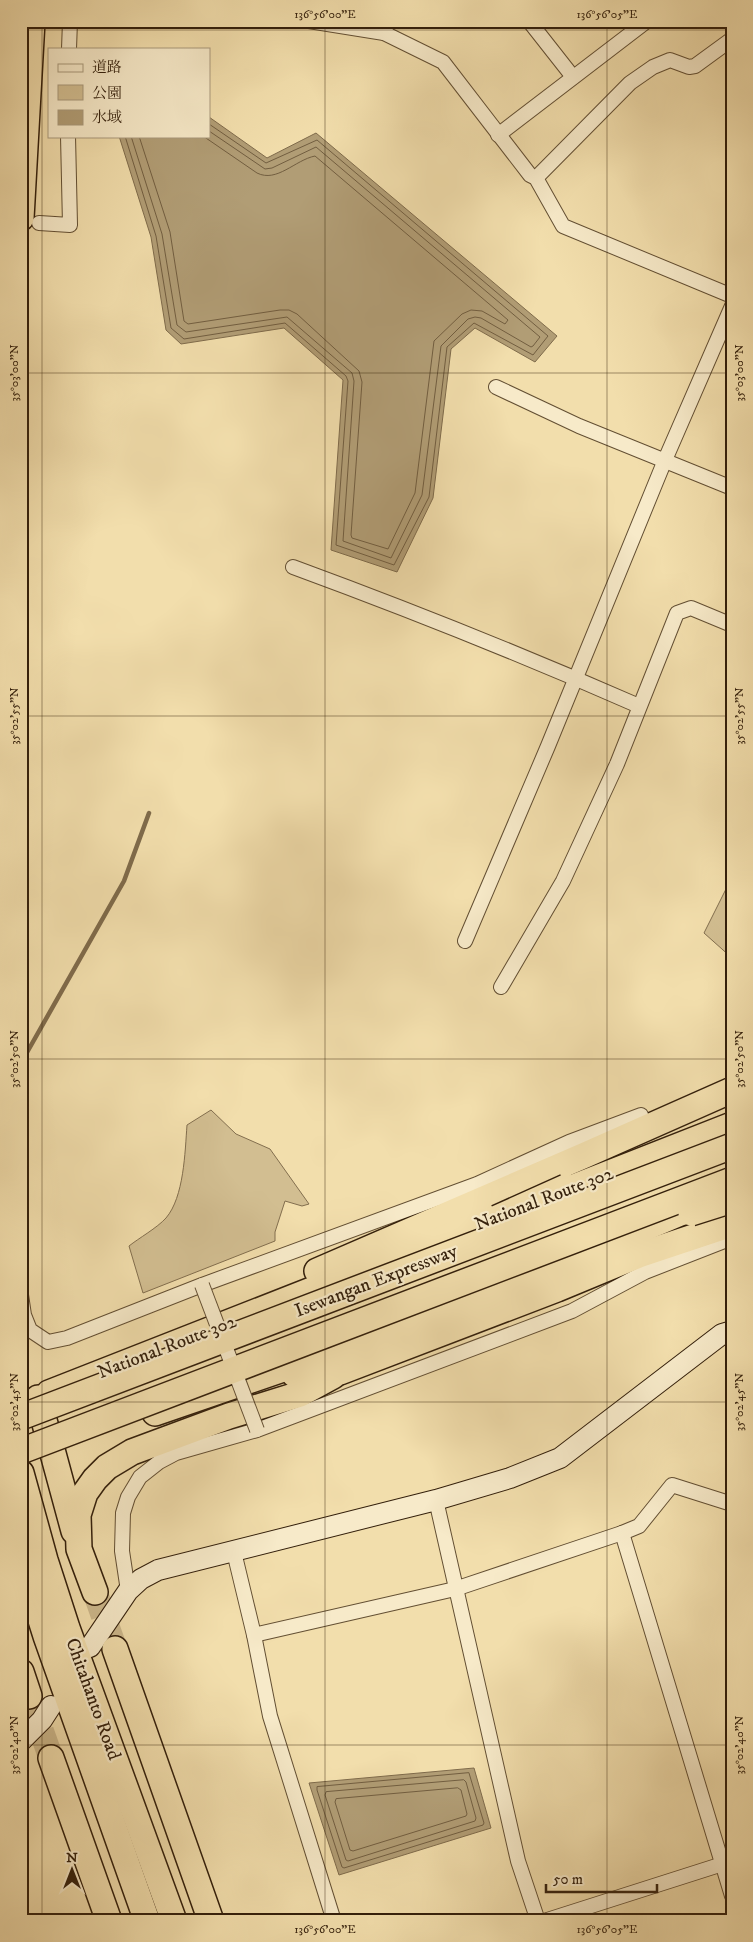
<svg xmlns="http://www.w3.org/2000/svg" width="753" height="1942" viewBox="0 0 753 1942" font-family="'IM FELL DW Pica','Noto Serif JP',serif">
	<rect width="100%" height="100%" fill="#f2deac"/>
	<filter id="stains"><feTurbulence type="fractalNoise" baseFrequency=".004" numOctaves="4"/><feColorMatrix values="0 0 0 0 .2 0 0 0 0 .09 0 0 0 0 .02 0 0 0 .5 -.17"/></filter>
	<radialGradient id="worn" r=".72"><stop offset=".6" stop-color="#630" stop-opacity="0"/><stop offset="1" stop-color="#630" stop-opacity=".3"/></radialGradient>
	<g fill="#d2be91" stroke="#826e4e">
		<polygon points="732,884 732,958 704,933 727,887"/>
		<path d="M211,1110l25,24 34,15 39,55 -7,2 -17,-5 -10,31v9l-132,52 -14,-47c10,-8 28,-18 37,-28 18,-21 19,-66 21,-93z"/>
	</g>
	<g fill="#b19d75" stroke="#7f6b4b">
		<polygon points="209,117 267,158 316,133 557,336 535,362 475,328 451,349 433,498 397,572 331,550 343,380 284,328 181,344 166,330 151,237 119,136 209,136"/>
		<polygon points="474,1768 491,1828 339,1875 309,1783"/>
	</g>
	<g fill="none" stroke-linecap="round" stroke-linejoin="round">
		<g stroke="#725e40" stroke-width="1">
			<polyline points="125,136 156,236 171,328 184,339 285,323 346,376 348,381 336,545 394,565 429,497 447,347 474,323 533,355 548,336 317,140 266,163 209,124"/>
			<polyline points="131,136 162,234 177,325 186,332 287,317 352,373 354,381 343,541 391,558 422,495 441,346 468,319 475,317 481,318 531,347 533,346 540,337 316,147 272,168 265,169 209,131"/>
			<path d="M139,136l31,96 14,89 4,3 92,-14h9l8,4 62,57 3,11 -11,153 1,3 36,11 27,-56 19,-152 28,-27 9,-4 11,1 23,13 3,-4 -193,-164c-20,4 -38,27 -58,17l-54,-37"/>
			<polygon points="469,1773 484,1823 483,1825 344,1868 342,1867 317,1790 317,1787"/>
			<polygon points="464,1780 466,1782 476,1818 475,1821 348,1861 346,1860 325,1795 326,1792"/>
			<polygon points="458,1788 461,1790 467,1814 466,1816 353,1851 350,1850 335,1802 336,1799"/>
		</g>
		<polyline stroke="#7f6b4b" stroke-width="4.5" points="21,1063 124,881 149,813"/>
		<g stroke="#ccb88c" stroke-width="25" stroke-dasharray="25 12" stroke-linecap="butt">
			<polyline points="95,1592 115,1649"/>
			<polyline points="29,1696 51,1758"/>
		</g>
		<g stroke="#634f33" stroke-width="16">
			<g id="street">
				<polyline points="309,21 384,33 443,62 530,175 536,178 563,226 732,296"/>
				<polyline points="529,21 573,77"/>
				<polyline points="384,33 388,21"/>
				<polyline points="69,49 70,21"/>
				<polyline points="498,135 647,21"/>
				<polyline points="536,178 630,83 653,67 670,60 689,67 695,66 732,39"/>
				<polyline points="39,223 70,225 68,136"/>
				<polyline points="496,387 579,426 732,488"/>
				<path d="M293,567c117,43 232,89 346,139"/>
				<polyline points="465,941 548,746 665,460 732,306"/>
				<polyline points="501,987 563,881 617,764 677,613 691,608 732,625"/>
				<polyline points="21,1295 24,1315 30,1330 48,1342 67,1338 202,1285 477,1184 569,1142 641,1115"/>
				<polyline points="436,1500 518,1861 538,1921"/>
				<polyline points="622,1533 732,1896"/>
				<polyline points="234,1552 254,1635 270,1716 334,1921"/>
				<polyline points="128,1591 122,1551 123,1513 128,1497 140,1477 159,1462 176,1453 257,1430 572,1311 645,1272 732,1238"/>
				<polyline points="254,1635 455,1589 622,1533 639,1526 672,1485 732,1504"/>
				<polyline points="544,1921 732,1861"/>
			</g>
		</g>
		<g stroke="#331f0b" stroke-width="22">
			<g id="secondary">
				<polyline points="90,1647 128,1591 141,1579 158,1570 436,1500 510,1478 560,1458 722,1334 732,1331"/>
				<polyline points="21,1741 42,1720 51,1706"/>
			</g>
		</g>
		<g stroke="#331f0b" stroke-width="28">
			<g id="highway">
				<polyline points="21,218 32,21"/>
				<polyline points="317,1271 583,1156 732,1090"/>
				<polyline points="294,1374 340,1372 557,1289 639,1255 732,1224"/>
				<polyline points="49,1393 732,1125"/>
				<polyline points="38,1398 74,1531"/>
				<polyline points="155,1413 432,1318 678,1214 711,1203"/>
				<polyline points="21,1473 45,1560 67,1628 174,1921"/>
				<polyline points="21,1557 46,1636 147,1921"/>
				<polyline points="95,1592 79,1549 78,1515 85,1493 95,1479 107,1467 132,1452 229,1416 300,1394 333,1376"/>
				<polyline points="115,1649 211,1921"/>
				<polyline points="21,1672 29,1696"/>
				<polyline points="51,1758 109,1921"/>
			</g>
		</g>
		<use href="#street" stroke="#f7eac9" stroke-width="14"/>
		<use href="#secondary" stroke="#f7eac9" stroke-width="20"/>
		<use href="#highway" stroke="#f2deac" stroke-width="25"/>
		<g stroke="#634f33" stroke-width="16" stroke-linecap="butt">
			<polyline id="street-bridge" points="202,1285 257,1430"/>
		</g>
		<g stroke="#331f0b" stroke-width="28" stroke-linecap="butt">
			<g id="highway-bridge">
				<polyline points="691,1213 732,1200"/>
				<polyline points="497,1218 566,1187"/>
				<polyline points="21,1417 732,1146"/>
				<polyline points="21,1451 732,1180"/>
			</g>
		</g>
		<use href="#street-bridge" stroke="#f7eac9" stroke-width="14"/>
		<use href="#highway-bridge" stroke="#f2deac" stroke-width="25"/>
	</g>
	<path fill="none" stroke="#331f0b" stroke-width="1" stroke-opacity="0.45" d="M42,21v1900M325,21v1900M607,21v1900M21,30h711M21,373h711M21,716h711M21,1059h711M21,1402h711M21,1745h711"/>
	<g text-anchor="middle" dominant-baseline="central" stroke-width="4.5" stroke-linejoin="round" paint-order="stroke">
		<g font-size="19" fill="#331f0b" stroke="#f7eac9">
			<text transform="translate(544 1199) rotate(-21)">National Route 302</text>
			<text transform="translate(376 1281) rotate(-21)">Isewangan Expressway</text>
			<text transform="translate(167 1347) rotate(-21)">National Route 302</text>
			<text transform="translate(93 1699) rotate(70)">Chitahanto Road</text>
		</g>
	</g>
	<rect width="753" height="1942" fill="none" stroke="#f2deac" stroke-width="55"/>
	<rect x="48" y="48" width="162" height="90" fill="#f7eac9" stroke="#a9997d"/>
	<rect x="58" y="64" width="25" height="8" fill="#f7eac9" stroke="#a9997d"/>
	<text x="92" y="72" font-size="15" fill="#331f0b">道路</text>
	<rect x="58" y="85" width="25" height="15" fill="#d2be91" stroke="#a9997d"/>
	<text x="92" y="98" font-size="15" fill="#331f0b">公園</text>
	<rect x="58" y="110" width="25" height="15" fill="#b19d75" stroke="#a9997d"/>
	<text x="92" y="122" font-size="15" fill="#331f0b">水域</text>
	<g transform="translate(72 1870)" stroke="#f7eac9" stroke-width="4" paint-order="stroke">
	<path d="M0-4L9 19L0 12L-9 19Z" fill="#331f0b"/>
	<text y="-8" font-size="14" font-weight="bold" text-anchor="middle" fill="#331f0b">N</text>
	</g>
	<path d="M546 1884v8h111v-8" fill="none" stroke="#331f0b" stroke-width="2.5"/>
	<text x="553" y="1884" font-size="15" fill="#331f0b" stroke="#f7eac9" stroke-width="4" paint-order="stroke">50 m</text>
	<rect x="28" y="28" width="698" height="1886" fill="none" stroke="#331f0b" stroke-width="2"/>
	<g font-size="12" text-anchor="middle" fill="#331f0b">
		<text x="325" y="18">136°56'00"E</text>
		<text x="607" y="18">136°56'05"E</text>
		<text transform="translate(14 373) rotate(-90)" y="4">35°03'00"N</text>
		<text transform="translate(739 373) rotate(-90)" y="4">35°03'00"N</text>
		<text transform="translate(14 716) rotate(-90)" y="4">35°02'55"N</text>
		<text transform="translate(739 716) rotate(-90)" y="4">35°02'55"N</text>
		<text transform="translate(14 1059) rotate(-90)" y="4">35°02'50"N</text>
		<text transform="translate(739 1059) rotate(-90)" y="4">35°02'50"N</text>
		<text transform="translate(14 1402) rotate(-90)" y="4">35°02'45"N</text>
		<text transform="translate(739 1402) rotate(-90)" y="4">35°02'45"N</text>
		<text transform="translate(14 1745) rotate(-90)" y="4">35°02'40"N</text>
		<text transform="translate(739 1745) rotate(-90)" y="4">35°02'40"N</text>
		<text x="325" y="1933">136°56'00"E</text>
		<text x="607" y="1933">136°56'05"E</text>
	</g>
	<rect width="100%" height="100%" filter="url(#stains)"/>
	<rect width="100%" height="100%" fill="url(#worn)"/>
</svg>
